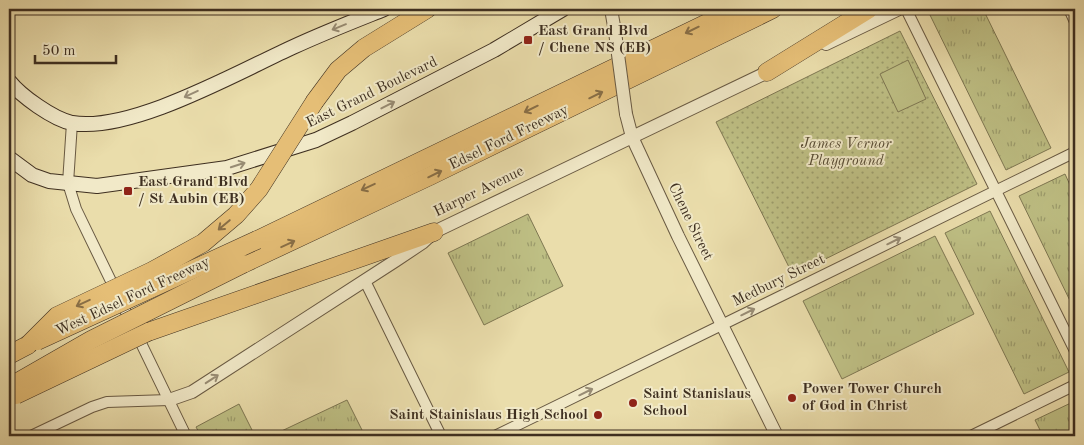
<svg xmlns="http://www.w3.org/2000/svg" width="1084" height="445" viewBox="0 0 1084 445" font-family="'Old Standard TT',serif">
	<defs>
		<pattern id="grass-tufts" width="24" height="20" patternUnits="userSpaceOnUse" patternTransform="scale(1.25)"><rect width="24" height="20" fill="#bebf84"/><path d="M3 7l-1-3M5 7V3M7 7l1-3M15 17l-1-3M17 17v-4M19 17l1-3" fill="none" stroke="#9c9c6c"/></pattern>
		<pattern id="park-dots" width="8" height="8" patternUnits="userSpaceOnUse" patternTransform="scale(1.25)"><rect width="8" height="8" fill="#bebf84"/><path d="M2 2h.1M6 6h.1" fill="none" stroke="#9c9c6c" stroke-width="1.8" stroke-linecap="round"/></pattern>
	</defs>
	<rect width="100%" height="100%" fill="#eaddab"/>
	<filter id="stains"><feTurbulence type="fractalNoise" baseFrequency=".004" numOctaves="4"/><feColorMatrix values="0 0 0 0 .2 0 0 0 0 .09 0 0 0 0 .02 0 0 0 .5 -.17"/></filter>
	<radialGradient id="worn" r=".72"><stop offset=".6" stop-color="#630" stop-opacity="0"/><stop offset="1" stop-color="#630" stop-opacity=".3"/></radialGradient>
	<g fill="url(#grass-tufts)" stroke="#7e7752">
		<polygon points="937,9 983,9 1051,148 1006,170 929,13"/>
		<polygon points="1065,174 1075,196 1075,311 1019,196"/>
		<polygon points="990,211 1069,372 1024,394 945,233"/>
		<polygon points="528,214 563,286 484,325 448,253"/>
		<polygon points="935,236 974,314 842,379 803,301"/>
		<polygon points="347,400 365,436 271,436"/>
		<polygon points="1075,401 1075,436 1043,436 1035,420"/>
		<polygon points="239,404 255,436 201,436 196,427"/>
	</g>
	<polygon fill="url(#park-dots)" stroke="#7e7752" points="900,31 977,184 793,275 716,122"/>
	<polygon fill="#bebf84" stroke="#7e7752" points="908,60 926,99 898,112 880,74"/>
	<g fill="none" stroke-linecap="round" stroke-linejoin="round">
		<g stroke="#695a43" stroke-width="12">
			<g id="minor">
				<polyline points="906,9 1075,351"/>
				<polyline points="1069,9 1075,22"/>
				<polyline points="72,123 68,183 76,209 186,436"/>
				<polyline points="365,281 441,436"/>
				<polyline points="31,436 92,407 107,402 169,400"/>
				<polyline points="495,436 1075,152"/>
				<polyline points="971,436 1075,385"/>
			</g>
		</g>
		<g stroke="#695a43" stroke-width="14">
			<g id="tertiary">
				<polyline points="611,9 615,32"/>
				<polyline points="826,44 899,9"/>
				<polyline points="626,114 632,137 678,236 777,436"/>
				<polyline points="169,400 192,392 395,261 422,243 434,232 774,69"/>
			</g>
		</g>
		<g stroke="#3e2f20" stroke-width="16">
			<g id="secondary">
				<path d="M9,81c12,15 44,38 63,42 59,10 166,-51 221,-76 30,-14 61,-26 91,-38"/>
				<polyline points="9,158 32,175 49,181 97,186 227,168 316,140 352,123 494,50 563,9"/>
			</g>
		</g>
		<g stroke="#3e2f20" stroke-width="19">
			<g id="motorway">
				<polyline points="767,72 869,9"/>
				<polyline points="315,101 338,70 364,48 427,9"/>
				<polyline points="257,240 736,9"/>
				<polyline points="243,264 430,176 773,9"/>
				<polyline points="148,332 434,232"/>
				<polyline points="9,355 28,345"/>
			</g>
		</g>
		<use href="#minor" stroke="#f1e9c8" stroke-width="10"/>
		<use href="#tertiary" stroke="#f1e9c8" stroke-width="12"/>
		<use href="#secondary" stroke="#f1e9c8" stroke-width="14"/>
		<use href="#motorway" stroke="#e5be76" stroke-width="18"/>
		<g stroke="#695a43" stroke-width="14" stroke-linecap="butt">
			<polyline id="tertiary-bridge" points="615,32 626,114"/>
		</g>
		<g stroke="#3e2f20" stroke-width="19" stroke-linecap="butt">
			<g id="motorway-bridge">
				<polyline points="37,341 257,240"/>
				<polyline points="28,345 57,316 152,271 203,243 236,215 259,189 315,101"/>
				<polyline points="9,387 91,340 243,264"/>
				<polyline points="16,395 148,332"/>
			</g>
		</g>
		<use href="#tertiary-bridge" stroke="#f1e9c8" stroke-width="12"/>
		<use href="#motorway-bridge" stroke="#e5be76" stroke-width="18"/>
	</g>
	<defs><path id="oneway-shaft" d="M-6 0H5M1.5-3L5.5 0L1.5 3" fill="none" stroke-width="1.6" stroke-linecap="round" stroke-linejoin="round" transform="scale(1.25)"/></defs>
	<g stroke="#988c74">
		<use href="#oneway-shaft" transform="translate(339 27) rotate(158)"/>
		<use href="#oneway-shaft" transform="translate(191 94) rotate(155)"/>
		<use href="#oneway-shaft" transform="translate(388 105) rotate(-27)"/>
		<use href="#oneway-shaft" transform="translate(238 165) rotate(-18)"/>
		<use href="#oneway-shaft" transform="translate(894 241) rotate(-26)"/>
		<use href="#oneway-shaft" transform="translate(748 312) rotate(-26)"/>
		<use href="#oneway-shaft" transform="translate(212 379) rotate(-33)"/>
		<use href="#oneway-shaft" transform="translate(586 392) rotate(-26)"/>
	</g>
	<g stroke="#896f47">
		<use href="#oneway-shaft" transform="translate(692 30) rotate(154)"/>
		<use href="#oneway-shaft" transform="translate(596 95) rotate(-26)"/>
		<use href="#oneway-shaft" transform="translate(531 109) rotate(154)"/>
		<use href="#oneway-shaft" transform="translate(435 174) rotate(-26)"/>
		<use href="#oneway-shaft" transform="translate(368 187) rotate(155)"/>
		<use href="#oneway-shaft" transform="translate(224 225) rotate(140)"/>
		<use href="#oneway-shaft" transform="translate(288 244) rotate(-25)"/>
		<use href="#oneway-shaft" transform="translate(83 303) rotate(155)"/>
	</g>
	<g fill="#8f2418" stroke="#f1e9c8" stroke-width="2">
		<rect x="523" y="35" width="10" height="10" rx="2.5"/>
		<rect x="123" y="186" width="10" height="10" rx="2.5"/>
		<circle cx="792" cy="398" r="5"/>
		<circle cx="633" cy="403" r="5"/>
		<circle cx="598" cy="415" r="5"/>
	</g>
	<g text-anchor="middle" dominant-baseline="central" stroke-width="4" stroke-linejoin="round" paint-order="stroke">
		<g font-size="15" font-weight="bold" fill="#3e2f20" stroke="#f1e9c8" text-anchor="start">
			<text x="538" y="31">East Grand Blvd<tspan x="538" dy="17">/ Chene NS (EB)</tspan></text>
			<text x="138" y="182">East Grand Blvd<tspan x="138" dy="17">/ St Aubin (EB)</tspan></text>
			<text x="802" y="389">Power Tower Church<tspan x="802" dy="17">of God in Christ</tspan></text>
			<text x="643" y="394">Saint Stanislaus<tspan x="643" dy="17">School</tspan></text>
			<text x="588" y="415" text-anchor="end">Saint Stainislaus High School</text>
		</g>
		<g font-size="15" fill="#3e2f20" stroke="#f1e9c8">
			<text transform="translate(372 93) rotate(-26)">East Grand Boulevard</text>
			<text transform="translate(509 138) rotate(-26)">Edsel Ford Freeway</text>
			<text transform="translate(479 192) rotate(-26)">Harper Avenue</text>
			<text transform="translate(690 222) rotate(64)">Chene Street</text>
			<text transform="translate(779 281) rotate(-26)">Medbury Street</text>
			<text transform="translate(133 297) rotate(-25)">West Edsel Ford Freeway</text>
		</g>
		<g font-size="15" font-style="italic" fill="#584c34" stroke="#f1e9c8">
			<text x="846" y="144">James Vernor<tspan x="846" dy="17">Playground</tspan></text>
		</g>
	</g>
	<rect width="1084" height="445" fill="none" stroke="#eaddab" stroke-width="30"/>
	<rect x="10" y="10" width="1064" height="425" fill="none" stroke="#3e2f20" stroke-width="2.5"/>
	<rect x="15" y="15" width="1054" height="415" fill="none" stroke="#3e2f20"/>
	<path d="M35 55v8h81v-8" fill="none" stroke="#3e2f20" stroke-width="2.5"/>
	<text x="42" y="55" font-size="15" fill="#3e2f20" stroke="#f1e9c8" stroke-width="4" paint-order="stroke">50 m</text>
	<rect width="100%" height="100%" filter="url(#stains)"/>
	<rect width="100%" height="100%" fill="url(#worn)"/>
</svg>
